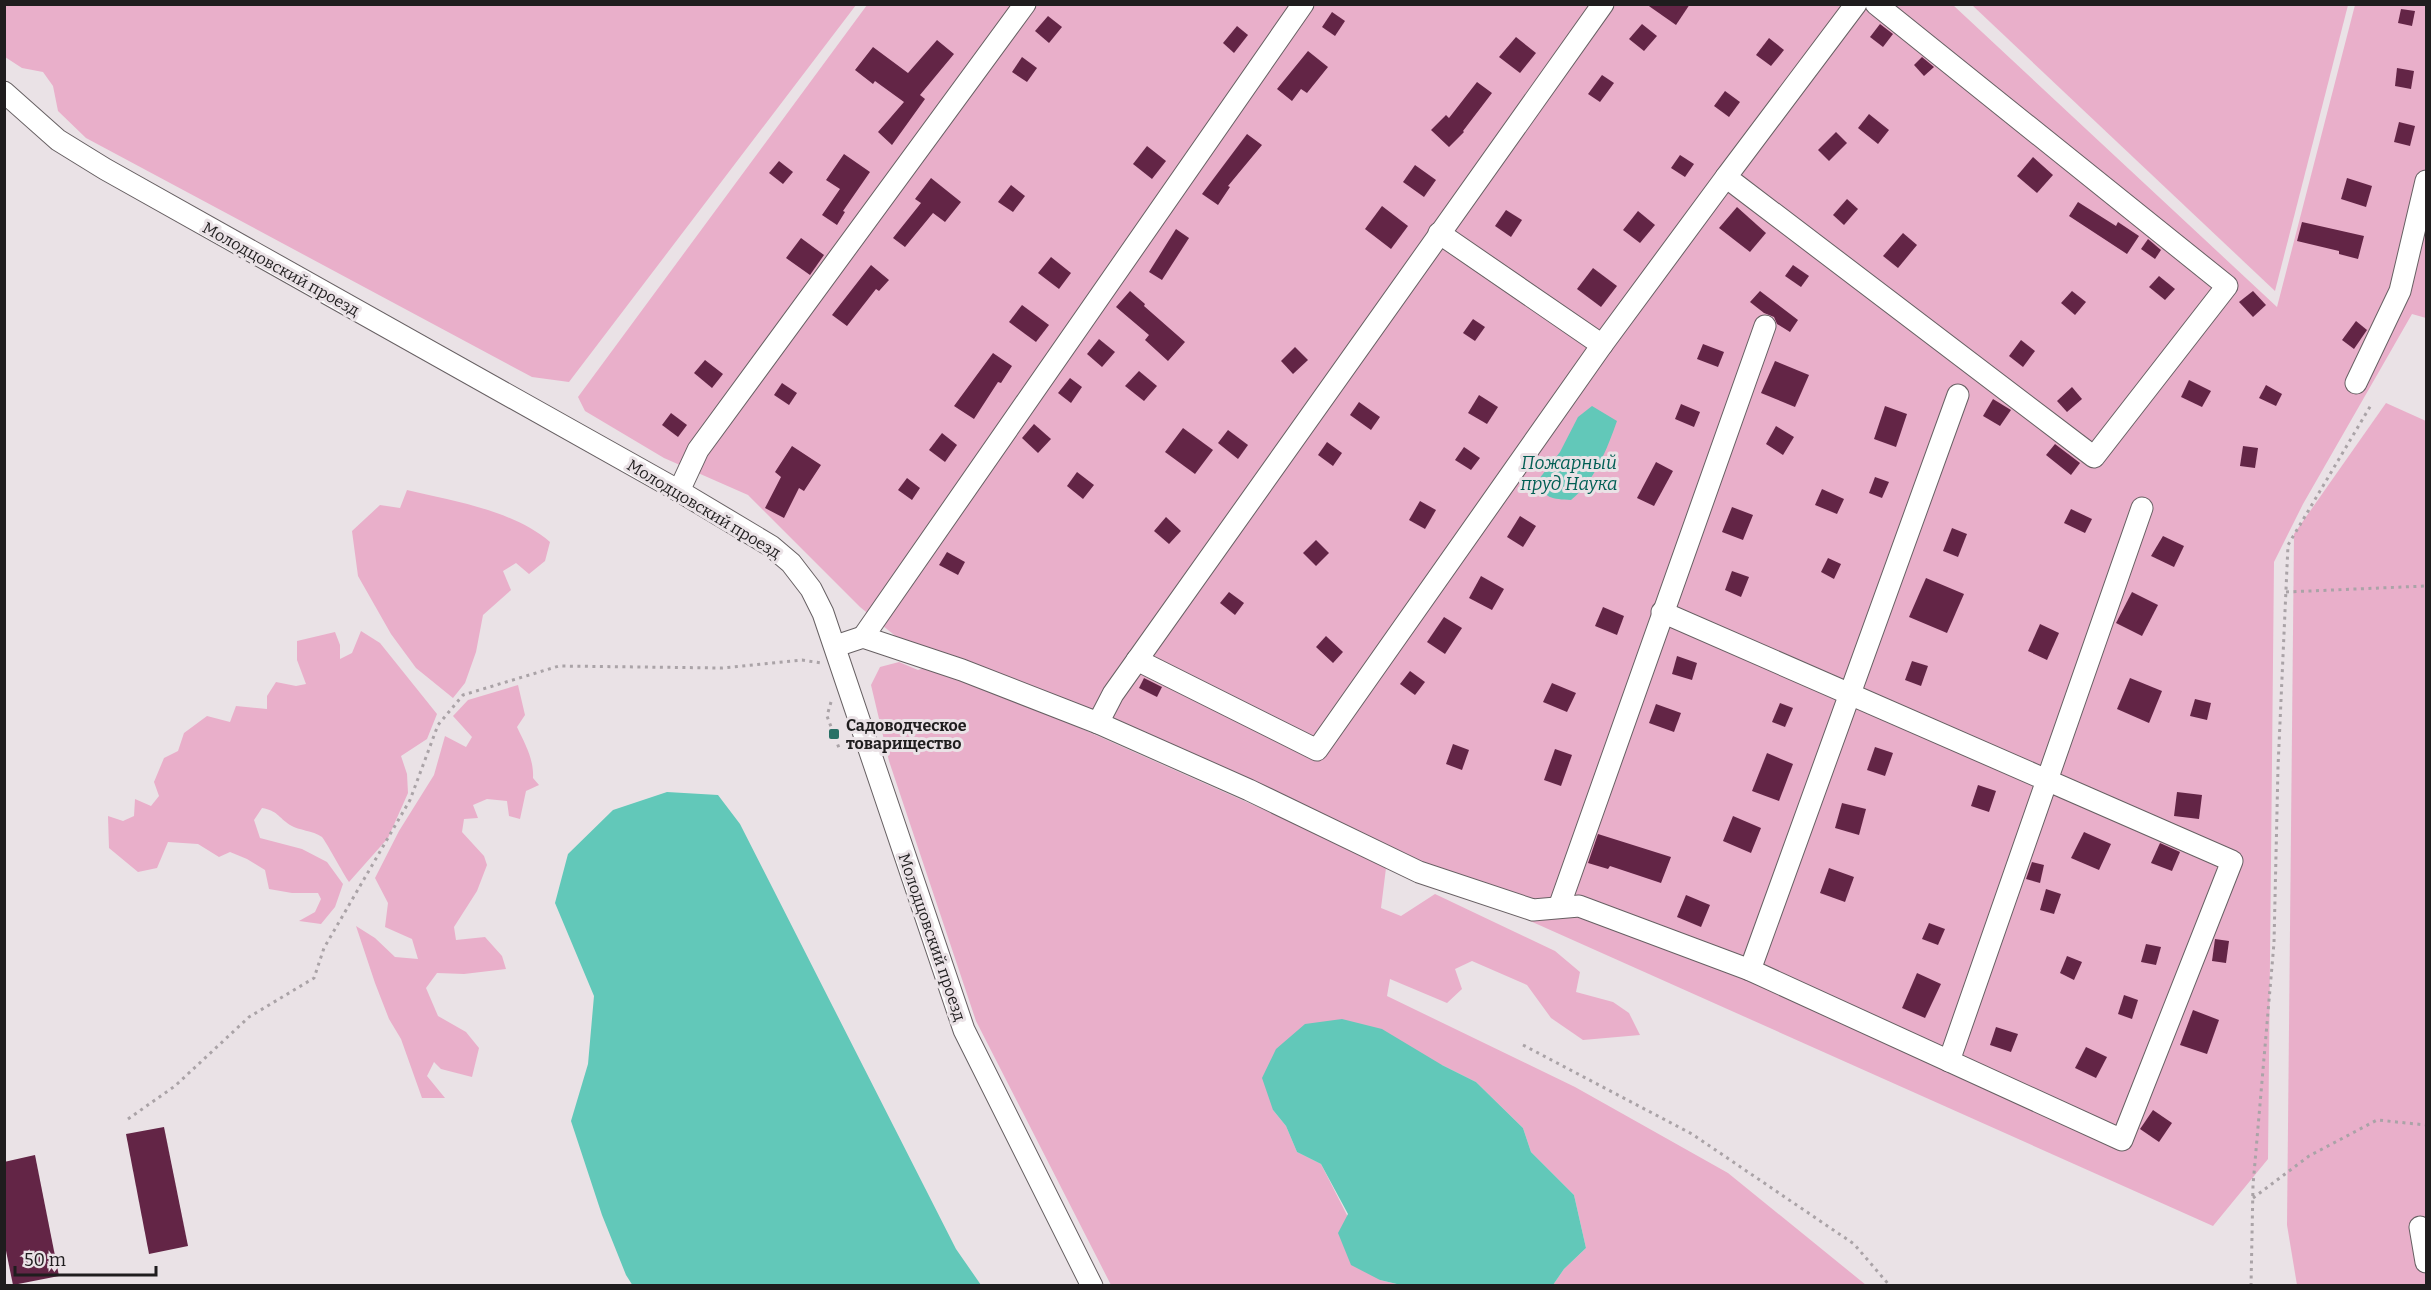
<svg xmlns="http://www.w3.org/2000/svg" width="2431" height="1290" viewBox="0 0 2431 1290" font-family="Bitter,serif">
	<rect width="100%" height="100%" fill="#eae2e6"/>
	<g fill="#e9afca">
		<polygon points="4,5 5,4 856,5 569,382 532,377 86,138 58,111 53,86 43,72 22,68 5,57"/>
		<polygon points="867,5 1953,5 2277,307 2355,5 2426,5 2426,318 2412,314 2303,504 2274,562 2268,1159 2213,1226 899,639 860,607 748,495 664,458 585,411 578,397"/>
		<polygon points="1972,5 2348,5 2275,291"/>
		<polygon points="2386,403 2426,421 2426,1285 2297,1285 2287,1225 2294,534"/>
		<path d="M407,490c47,11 105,20 143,52l-5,19 -16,13 -13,-11 -13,8 8,19 -28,25 -7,37 -11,31 -12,15 -37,-30 -25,-34 -33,-58 -6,-45 28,-26 20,3z"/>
		<path d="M361,631l19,12 57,71 -10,25 -26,17 6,18 1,19 -20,45 -39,44c-5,-7 -24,-42 -27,-45 -10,-7 -22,-6 -32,-12 -12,-8 -12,-14 -28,-17l-8,12 6,18 42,11 25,13 16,22 -8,23 -14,17 -22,-3 16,-9 6,-13 -3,-6h-26l-23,-4 -4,-19 -18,-11 -17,-7 -11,5 -21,-13 -30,-2 -11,26 -19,4 -29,-24 -1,-32 15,5 11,-5 1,-17 16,7 8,-10 -5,-14 10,-24 14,-7 6,-18 23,-17 23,6 6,-16 31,3v-13l9,-14 20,4 10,-2 -9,-24v-19l38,-9 5,13v14l12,-6z"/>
		<polygon points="899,662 918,670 936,664 1368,856 1386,868 1381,908 1401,916 1435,894 1555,951 1580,972 1576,992 1613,1002 1629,1013 1640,1035 1583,1040 1551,1018 1527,985 1472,961 1455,969 1462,989 1447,1003 1390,979 1387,996 1575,1087 1728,1173 1866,1285 1553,1285 1564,1269 1586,1248 1574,1195 1531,1152 1523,1128 1476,1082 1442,1065 1273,1110 1286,1126 1297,1152 1321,1164 1380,1280 1401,1285 1111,1285 976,1021 889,761 871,685 880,667"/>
		<path d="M518,685l7,30 -8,12c8,17 17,32 16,51l6,7 -13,6 -6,28 -11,-3 -2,-15 -20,-2 -14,6 5,13 -14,1 -2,13 22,24 3,9 -10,26 -23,36 2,13 29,-3 17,19 4,13 -42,5 -27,-1 -11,15 12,28 28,16 13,16 -7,29 -31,-8 -7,-7 -7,14 18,22h-23l-21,-59 -12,-20 -14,-36 -19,-57 19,12 20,19 23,2 -6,-20 -27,-12 3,-24 -13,-25 24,-47 35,-56 11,-39 21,11 6,-10 -19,-21 15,-16z"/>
	</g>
	<g fill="#62c8b9">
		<path d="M1592,406l25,15c-10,28 -22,60 -46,79 -18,-1 -29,-1 -32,-21l21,-27 18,-35z"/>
		<polygon points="667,792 718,795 740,824 956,1249 981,1285 633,1286 626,1275 602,1215 571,1121 588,1064 594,996 555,903 568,854 613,810"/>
		<polygon points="1342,1019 1382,1029 1442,1065 1476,1082 1523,1128 1531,1152 1574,1195 1586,1248 1564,1269 1553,1285 1401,1285 1380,1280 1351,1265 1338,1233 1348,1214 1321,1164 1297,1152 1286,1126 1273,1110 1262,1078 1276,1049 1305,1024"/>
	</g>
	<g fill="#632546">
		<polygon points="1646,4 1690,4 1676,25"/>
		<polygon points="2401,9 2415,11 2412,26 2398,23"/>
		<polygon points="1332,12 1345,21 1335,36 1322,27"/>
		<polygon points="1048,16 1062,27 1049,43 1035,31"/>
		<polygon points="1642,24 1657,36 1644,51 1629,39"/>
		<polygon points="1880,24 1893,34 1883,47 1870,37"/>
		<polygon points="1237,26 1248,35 1234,53 1223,43"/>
		<polygon points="1516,37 1536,53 1520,73 1499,57"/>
		<polygon points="1769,38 1784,50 1771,66 1756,55"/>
		<polygon points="937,40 954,54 920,95 925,99 892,145 878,132 904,102 875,81 873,84 855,70 873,47 908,73"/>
		<polygon points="1308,51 1328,67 1307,93 1301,89 1292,101 1277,89"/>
		<polygon points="1022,57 1037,68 1027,82 1012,72"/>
		<polygon points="1922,57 1934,67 1924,76 1914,65"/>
		<polygon points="2397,68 2414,71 2411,89 2395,86"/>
		<polygon points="1602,75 1614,83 1600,102 1588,94"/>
		<polygon points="1477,82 1492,93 1463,131 1464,132 1449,147 1431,130 1446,115 1449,118"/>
		<polygon points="1725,91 1740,102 1729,117 1714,106"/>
		<polygon points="1869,114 1889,130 1878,144 1858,128"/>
		<polygon points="2399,122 2415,126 2410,146 2394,142"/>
		<polygon points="1836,132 1847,143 1829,161 1818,150"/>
		<polygon points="1247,134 1262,145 1228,186 1230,187 1218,205 1202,194"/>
		<polygon points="1147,146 1166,161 1152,179 1133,164"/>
		<polygon points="844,154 870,172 843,211 845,212 837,225 822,215 840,189 826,180"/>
		<polygon points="1680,155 1694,164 1685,177 1671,168"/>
		<polygon points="2033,157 2053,175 2037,193 2017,176"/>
		<polygon points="779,161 793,172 783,184 769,173"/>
		<polygon points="1415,165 1436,180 1424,197 1403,182"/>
		<polygon points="931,178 961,202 945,222 933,213 905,247 893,238 921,203 915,199"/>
		<polygon points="2347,178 2372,186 2366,207 2341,199"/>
		<polygon points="1011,185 1025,196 1013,212 998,202"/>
		<polygon points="1847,199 1858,209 1844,225 1833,215"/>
		<polygon points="2078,202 2116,226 2118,222 2139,236 2127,254 2069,216"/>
		<polygon points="1382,206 1408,226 1391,249 1365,229"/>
		<polygon points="1737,207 1766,233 1750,252 1719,228"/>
		<polygon points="1506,210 1522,220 1511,237 1495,226"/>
		<polygon points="1638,211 1655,225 1640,243 1623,230"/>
		<polygon points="2302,222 2364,236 2358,259 2339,254 2339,251 2297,241"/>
		<polygon points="1176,229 1189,238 1162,280 1149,272"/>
		<polygon points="1903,233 1917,245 1898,268 1883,256"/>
		<polygon points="801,238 824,255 810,275 786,258"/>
		<polygon points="2148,239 2161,250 2155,259 2141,249"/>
		<polygon points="1051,257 1071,273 1059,289 1038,273"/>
		<polygon points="871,265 889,280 879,291 876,289 847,326 832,315"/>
		<polygon points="1793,265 1809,276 1801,287 1785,276"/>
		<polygon points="1593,268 1617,286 1601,307 1577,289"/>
		<polygon points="2159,276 2175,289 2165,300 2149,287"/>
		<polygon points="1130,291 1145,304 1144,306 1185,342 1168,361 1145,340 1149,335 1116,307"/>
		<polygon points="1760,291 1798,320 1790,332 1777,324 1774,317 1764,313 1750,302"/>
		<polygon points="2072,291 2086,302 2075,315 2061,303"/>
		<polygon points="2253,291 2266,305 2253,317 2239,302"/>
		<polygon points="1022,305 1049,325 1036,342 1009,322"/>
		<polygon points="1473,319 1485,327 1475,341 1463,333"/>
		<polygon points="2356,321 2367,330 2354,349 2342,340"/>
		<polygon points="1099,339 1115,352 1102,367 1087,354"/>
		<polygon points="2021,340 2035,351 2023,367 2009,356"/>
		<polygon points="1703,344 1724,352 1718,367 1697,359"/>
		<polygon points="1295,347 1308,360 1293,374 1281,361"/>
		<polygon points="993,353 1012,366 1001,383 998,382 974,419 954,406"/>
		<polygon points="705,360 723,374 712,388 694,373"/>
		<polygon points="1775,361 1809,375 1795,407 1761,393"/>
		<polygon points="1139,371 1157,386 1144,401 1125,386"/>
		<polygon points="1070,378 1082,387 1071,403 1058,393"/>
		<polygon points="2189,380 2211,391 2202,407 2181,397"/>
		<polygon points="782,383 797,393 789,405 774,395"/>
		<polygon points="2266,385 2282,394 2276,406 2259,398"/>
		<polygon points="2072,387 2082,399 2067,412 2057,401"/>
		<polygon points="1479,395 1498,407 1487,424 1468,413"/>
		<polygon points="1993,399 2011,410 2000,426 1983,416"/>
		<polygon points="1359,402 1380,417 1371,430 1350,415"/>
		<polygon points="1681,404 1700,412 1694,427 1675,419"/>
		<polygon points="1885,406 1907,414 1896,447 1874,439"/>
		<polygon points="671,413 687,425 678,437 662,425"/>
		<polygon points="1034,424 1051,439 1038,453 1022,438"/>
		<polygon points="1776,426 1794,437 1783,455 1766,444"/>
		<polygon points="1183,428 1213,450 1195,474 1165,452"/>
		<polygon points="1228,430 1248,445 1238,459 1218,443"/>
		<polygon points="942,433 957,445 945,462 929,450"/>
		<polygon points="1327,442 1342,453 1333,466 1318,455"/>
		<polygon points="2055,444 2080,463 2071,475 2046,455"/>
		<polygon points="792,446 821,465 804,491 799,488 784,518 765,508 781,477 775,472"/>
		<polygon points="2243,446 2258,448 2255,468 2240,466"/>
		<polygon points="1464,447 1480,458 1471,470 1455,460"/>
		<polygon points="1656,462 1673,471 1654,506 1637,498"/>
		<polygon points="1077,472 1094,485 1083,499 1067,486"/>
		<polygon points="1875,477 1889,482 1882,498 1869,493"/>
		<polygon points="907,478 920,488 912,500 898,490"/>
		<polygon points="1822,489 1844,499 1837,514 1815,505"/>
		<polygon points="1420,501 1436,510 1425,529 1409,520"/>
		<polygon points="1732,507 1753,515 1743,540 1722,532"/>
		<polygon points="2071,509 2092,519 2085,533 2064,523"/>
		<polygon points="1520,516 1536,526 1523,547 1507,537"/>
		<polygon points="1166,517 1181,531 1169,544 1154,531"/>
		<polygon points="1952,528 1967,534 1958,557 1943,551"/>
		<polygon points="2163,536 2184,546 2174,567 2151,556"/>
		<polygon points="1316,540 1329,553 1316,566 1303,553"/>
		<polygon points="947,552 965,562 958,575 939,565"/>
		<polygon points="1828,558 1841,564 1834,579 1821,572"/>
		<polygon points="1732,571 1749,577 1741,597 1725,590"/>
		<polygon points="1481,576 1504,589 1492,610 1469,598"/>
		<polygon points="1926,578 1964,594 1947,633 1909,617"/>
		<polygon points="1229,592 1244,603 1235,615 1220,603"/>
		<polygon points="2132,592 2158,605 2142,636 2116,623"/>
		<polygon points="1603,607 1624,616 1617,635 1595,626"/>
		<polygon points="1444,617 1462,628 1445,654 1427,642"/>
		<polygon points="2040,624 2059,633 2047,660 2028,651"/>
		<polygon points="1326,636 1343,652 1333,663 1316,647"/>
		<polygon points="1677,656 1697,663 1692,680 1672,674"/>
		<polygon points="1912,661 1928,666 1921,686 1905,680"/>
		<polygon points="1410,671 1425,682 1415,695 1400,684"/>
		<polygon points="1144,678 1162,687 1157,697 1139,688"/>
		<polygon points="2130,678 2162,691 2149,723 2117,709"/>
		<polygon points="1552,683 1576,693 1567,712 1543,702"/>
		<polygon points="2195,699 2211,703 2207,720 2190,716"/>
		<polygon points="1780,703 1793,708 1785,727 1772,722"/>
		<polygon points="1656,704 1681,713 1674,732 1649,723"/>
		<polygon points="1453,744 1469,750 1462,770 1446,764"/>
		<polygon points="1875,747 1893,753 1885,776 1867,770"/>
		<polygon points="1555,749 1572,755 1561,786 1544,780"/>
		<polygon points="1767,753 1793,764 1779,801 1752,791"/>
		<polygon points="1978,785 1996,791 1989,812 1971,806"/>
		<polygon points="2177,792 2202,795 2199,819 2174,816"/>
		<polygon points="1842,803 1866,809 1859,835 1835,828"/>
		<polygon points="1733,816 1761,828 1751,853 1723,841"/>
		<polygon points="2084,832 2111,844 2099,870 2071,858"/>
		<polygon points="1598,834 1671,857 1661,883 1610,866 1608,869 1588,863"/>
		<polygon points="2160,843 2180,852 2172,871 2151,863"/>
		<polygon points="2032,862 2044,865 2040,883 2026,879"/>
		<polygon points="1829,868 1854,877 1845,902 1820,893"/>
		<polygon points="2046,889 2061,894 2054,914 2040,910"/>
		<polygon points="1686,895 1710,905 1701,927 1677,917"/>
		<polygon points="1929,923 1945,929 1938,945 1922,939"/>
		<polygon points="2215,939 2229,941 2226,963 2212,961"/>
		<polygon points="2146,944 2161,947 2156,965 2141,962"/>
		<polygon points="2067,956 2082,962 2074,980 2060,973"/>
		<polygon points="1917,973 1941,984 1925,1018 1902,1008"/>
		<polygon points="2124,995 2138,1000 2132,1019 2118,1014"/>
		<polygon points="2193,1010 2219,1020 2207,1054 2180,1045"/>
		<polygon points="1996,1027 2018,1034 2011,1052 1990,1045"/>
		<polygon points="2086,1047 2107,1057 2096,1078 2075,1068"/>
		<polygon points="2153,1110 2172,1123 2159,1142 2140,1129"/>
		<polygon points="164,1127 188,1246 149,1254 126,1134"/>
		<polygon points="35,1155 59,1276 13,1285 4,1241 4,1162"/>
	</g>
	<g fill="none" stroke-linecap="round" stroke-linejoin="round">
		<g stroke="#676063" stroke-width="23">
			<g id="minor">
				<polyline points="1856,4 1726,177 2094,457 2227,286 1876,4"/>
				<polyline points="4,92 58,140 105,169 679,491 771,546 791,563 811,589 823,613 964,1030 1092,1286"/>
				<polyline points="1439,233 1602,345"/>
				<polyline points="2356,383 2400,291 2426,181"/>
				<polyline points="679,491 698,450 1025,4"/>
				<polyline points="863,637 1303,4"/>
				<polyline points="836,646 863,637 962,670 1098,723 1113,694 1603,4"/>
				<polyline points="1137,660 1317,750 1602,345 1726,177"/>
				<polyline points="1098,723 1249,790 1419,872 1533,910 1579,906 1750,970 2122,1140 2232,861 1662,612"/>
				<polyline points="1559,907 1765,326"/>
				<polyline points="1750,970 1958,395"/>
				<polyline points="1949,1061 2142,508"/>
				<polyline points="2420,1227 2426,1262"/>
			</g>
		</g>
		<g stroke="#aaa3a7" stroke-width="3" stroke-dasharray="3 4.5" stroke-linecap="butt">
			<polyline points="2286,592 2426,586"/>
			<polyline points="831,702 827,716 839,748"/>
			<polyline points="1523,1045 1692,1134 1854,1244 1890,1286"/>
			<polyline points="128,1119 175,1086 249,1017 314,978 324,948 410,800 438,725 463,695 559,666 722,668 802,660 821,663"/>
			<polyline points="2253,1198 2309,1156 2377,1120 2426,1125"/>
			<polyline points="2251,1286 2253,1185 2274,943 2278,767 2288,545 2371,405"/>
		</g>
		<use href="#minor" stroke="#fff" stroke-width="21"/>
	</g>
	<rect fill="#287066" stroke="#eae2e6" stroke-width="2" x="828" y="728" width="12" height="12" rx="3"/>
	<g text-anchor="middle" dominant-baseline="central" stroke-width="6" stroke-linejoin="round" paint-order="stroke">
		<g font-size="16" fill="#1f1d1e" stroke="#eae2e6">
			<text transform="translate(281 269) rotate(29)">Молодцовский проезд</text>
			<text transform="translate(704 509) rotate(31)">Молодцовский проезд</text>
			<text transform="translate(932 937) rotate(71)">Молодцовский проезд</text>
		</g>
		<g font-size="16" font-weight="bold" fill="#1f1d1e" stroke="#eae2e6" text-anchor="start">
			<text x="846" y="725">Садоводческое<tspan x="846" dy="18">товарищество</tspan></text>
		</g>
		<g font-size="18" font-style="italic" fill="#015e54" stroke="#eae2e6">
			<text x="1569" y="463">Пожарный<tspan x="1569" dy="21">пруд Наука</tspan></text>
		</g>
	</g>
	<rect width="2431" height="1290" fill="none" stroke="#1f1d1e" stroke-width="12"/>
	<path d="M15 1266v9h141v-9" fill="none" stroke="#1f1d1e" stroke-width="3"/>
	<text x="24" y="1266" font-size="18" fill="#1f1d1e" stroke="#eae2e6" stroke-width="4.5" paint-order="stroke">50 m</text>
</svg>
